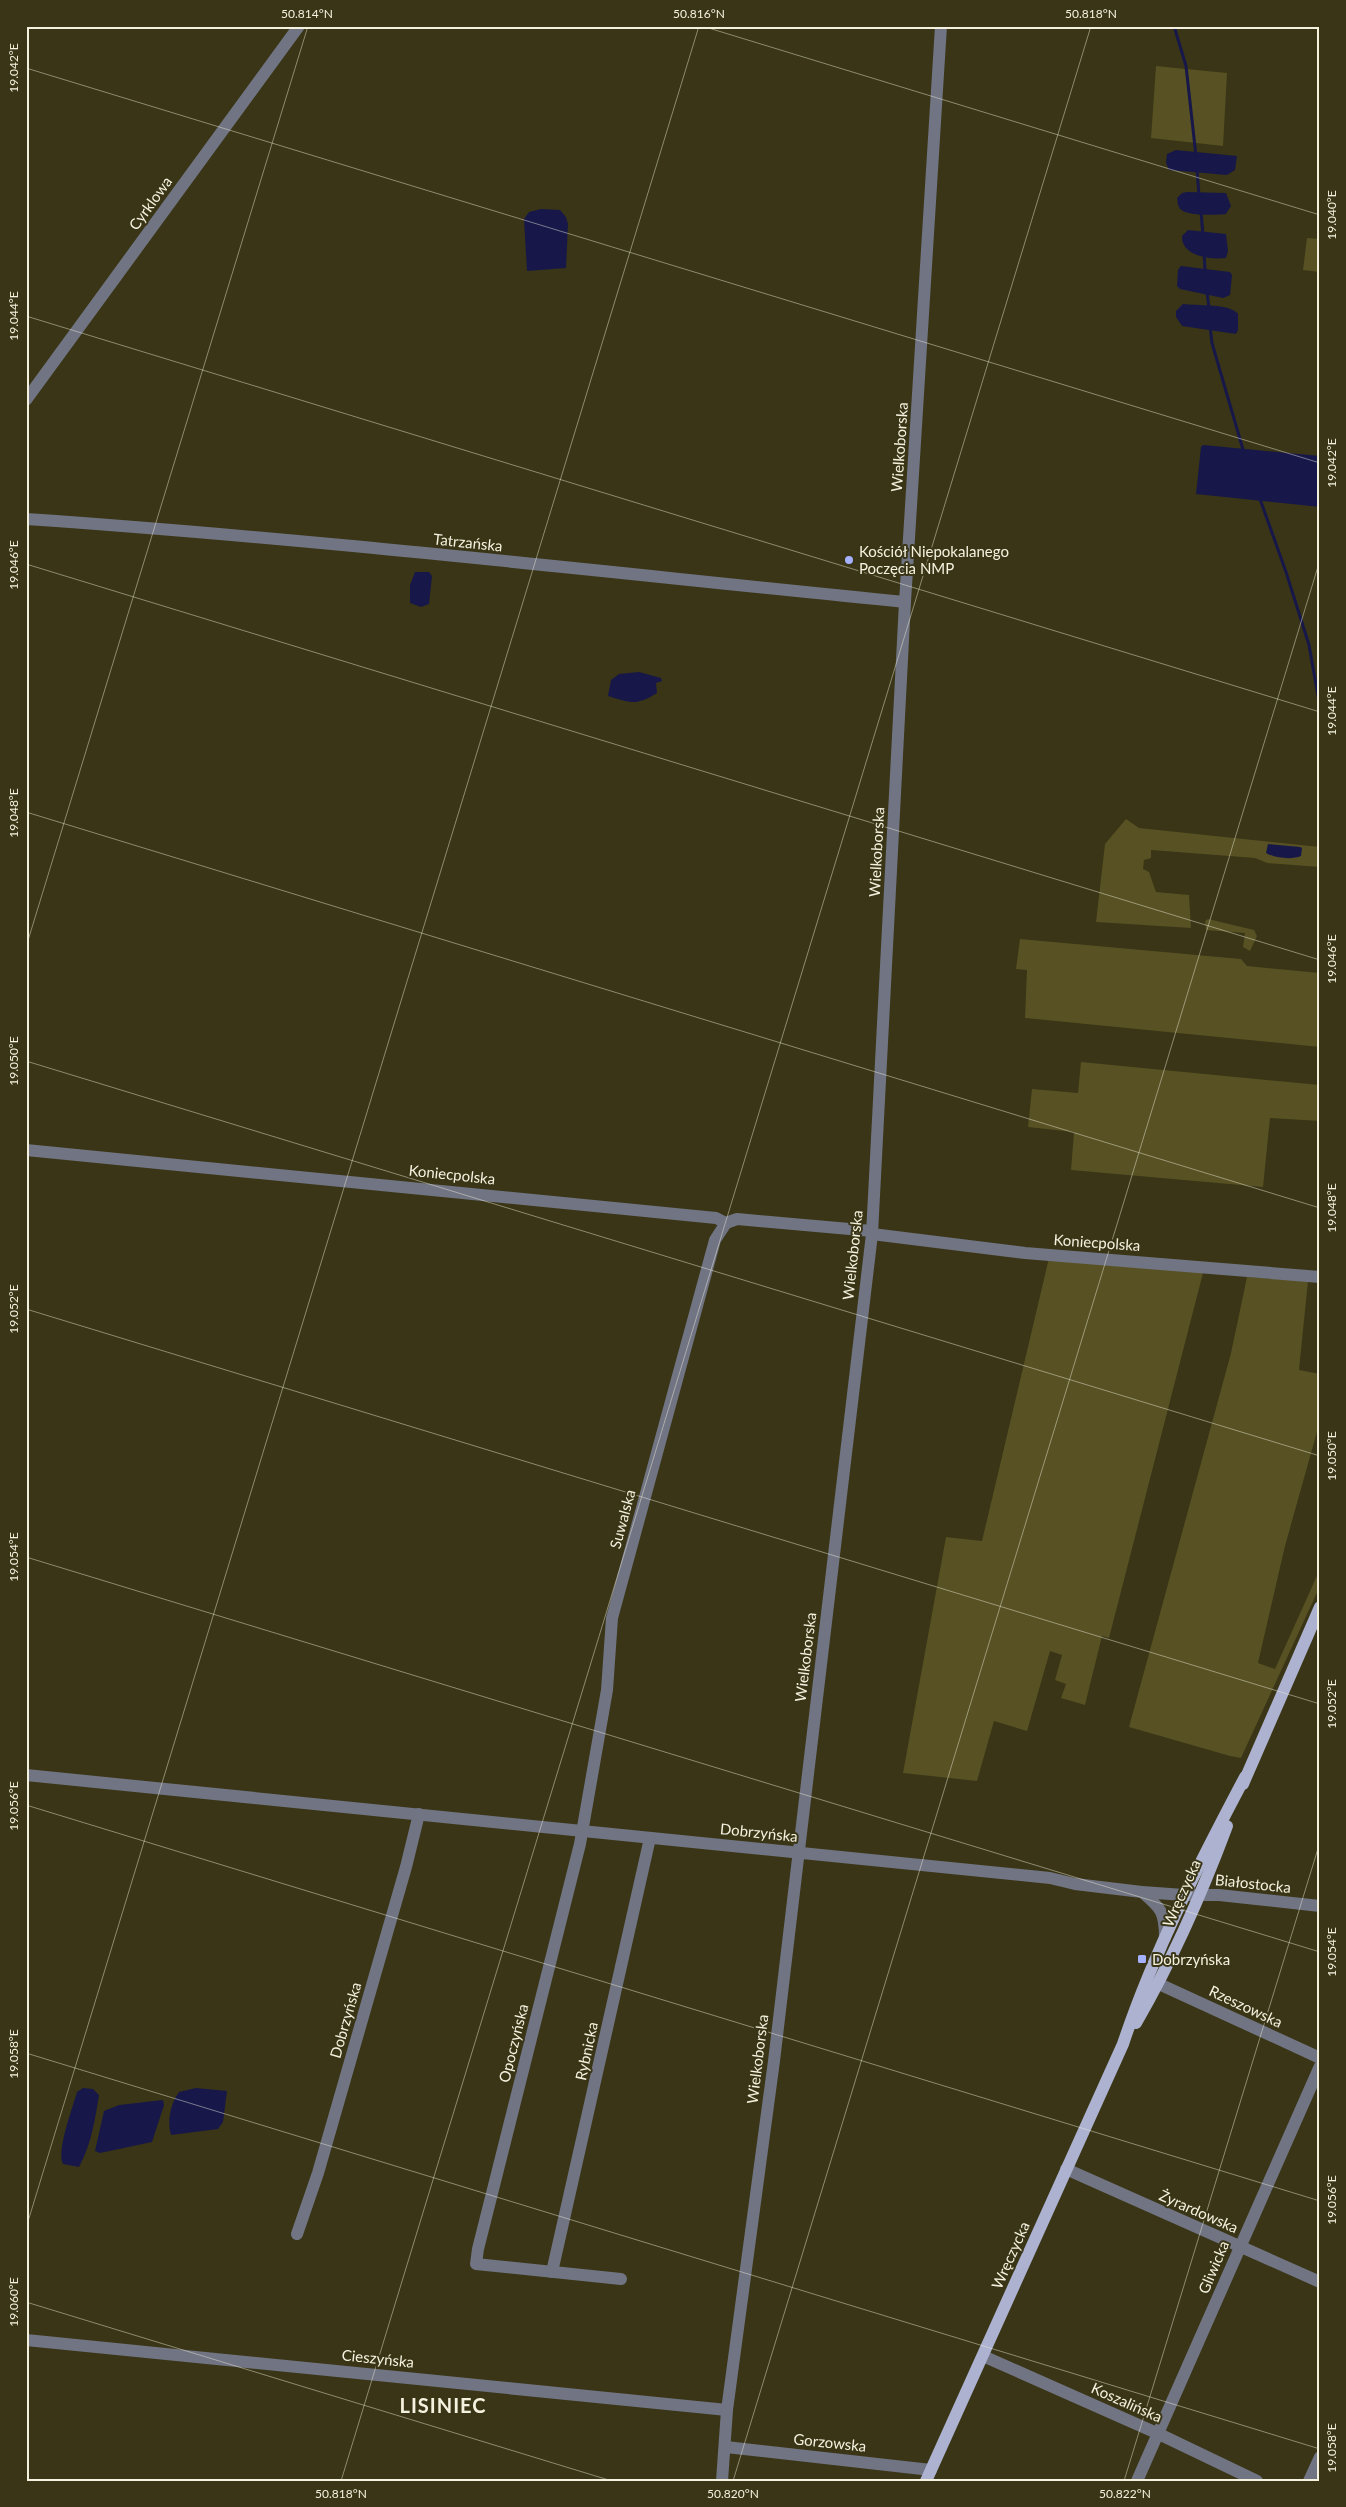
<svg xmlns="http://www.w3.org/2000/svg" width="1346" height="2507" viewBox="0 0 1346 2507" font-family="Lato,sans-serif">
	<rect width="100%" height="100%" fill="#393516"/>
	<g fill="#575123">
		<polygon points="1156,66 1227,73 1223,146 1151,138"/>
		<polygon points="1307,238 1320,239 1320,272 1303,270"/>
		<polygon points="1126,819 1139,828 1320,847 1320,867 1267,863 1255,858 1151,850 1151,858 1144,860 1143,869 1149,872 1156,892 1189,895 1191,928 1096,922 1105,844"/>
		<polygon points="1208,919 1254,930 1257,936 1250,951 1243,947 1245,933 1206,930 1205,921"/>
		<polygon points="1020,939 1241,959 1247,966 1320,973 1320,1047 1025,1018 1027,970 1016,969"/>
		<polygon points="1081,1062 1320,1085 1320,1121 1270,1118 1263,1187 1071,1170 1074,1132 1028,1127 1032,1089 1078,1093"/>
		<polygon points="1049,1258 1203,1273 1109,1638 1102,1636 1085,1705 1061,1698 1066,1684 1055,1680 1062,1655 1050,1651 1027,1731 994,1721 977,1781 903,1773 946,1537 982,1541"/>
		<polygon points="1247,1277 1308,1281 1299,1370 1320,1374 1320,1421 1285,1546 1258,1663 1275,1669 1320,1569 1320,1586 1241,1758 1230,1756 1129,1727 1231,1353"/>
	</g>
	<g fill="#171849">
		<polygon points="1176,150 1237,156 1235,170 1227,175 1169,170 1166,163 1167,154"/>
		<path d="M1187,192l39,1 5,13 -5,8c-9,1 -43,3 -47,-7 -2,-3 -1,-6 -2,-9l5,-5z"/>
		<polygon points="541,209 560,210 566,217 568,224 566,268 527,271 524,219 529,212"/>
		<path d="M1188,230l38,4 2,17 -2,7c-16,2 -45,-2 -44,-22z"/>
		<polygon points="1181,266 1230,272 1232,275 1230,295 1223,298 1180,289 1177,286 1178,270"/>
		<path d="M1183,304c13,2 47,-1 55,10v16l-2,4 -54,-8 -6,-9v-6z"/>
		<polygon points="1203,445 1320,456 1320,507 1196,494 1201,447"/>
		<polygon points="415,572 429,572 432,576 429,604 421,607 410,603 410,585"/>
		<path d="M639,672l22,6 1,3 -6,2 1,10c-21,13 -26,10 -49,3l3,-16 8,-6z"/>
		<path d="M1268,844l32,3 2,1 -1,8c-10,4 -26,2 -35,-3z"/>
		<path d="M83,2088l10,1 6,6c-4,25 -8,50 -20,72l-16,-3c-7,-13 10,-57 14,-72z"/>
		<path d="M196,2088l31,3 -4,31 -5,7 -47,6c-4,-13 -1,-31 8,-43z"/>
		<polygon points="163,2100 164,2105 152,2142 100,2153 95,2151 104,2111 119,2105"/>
	</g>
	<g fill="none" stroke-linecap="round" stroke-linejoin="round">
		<g stroke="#171849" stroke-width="3">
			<polyline points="1174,26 1186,66 1196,156"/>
			<polyline points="1197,169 1199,196"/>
			<polyline points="1201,212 1203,235"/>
			<polyline points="1204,252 1205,270"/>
			<polyline points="1207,292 1209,308"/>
			<polyline points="1210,326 1212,343 1244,453"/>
			<polyline points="1260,499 1286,572 1309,645 1320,707"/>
		</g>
		<g stroke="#717482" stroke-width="12">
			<polyline points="26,400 299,26"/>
			<path d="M26,519c294,20 587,54 879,83"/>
			<polyline points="26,1150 716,1218 726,1223 737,1219 872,1231"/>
			<polyline points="872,1234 1025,1253 1320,1277"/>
			<polyline points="26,1775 1050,1878 1075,1884 1142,1892 1184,1895 1219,1895 1320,1906"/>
			<path d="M1142,1892c19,16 23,20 23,46"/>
			<polyline points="1159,1984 1320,2058"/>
			<polyline points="1066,2169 1320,2282"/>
			<polyline points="297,2234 318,2173 406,1867 419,1814"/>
			<polyline points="552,2272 650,1838"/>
			<polyline points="621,2279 476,2264 478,2249 580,1844 607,1690 612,1618 715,1240 726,1223"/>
			<polyline points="26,2340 727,2410"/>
			<polyline points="983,2356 1159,2434 1257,2481"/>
			<polyline points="726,2447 931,2470"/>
			<polyline points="722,2481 727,2410 774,2061 872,1234 905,602 941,26"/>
			<polyline points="1137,2481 1320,2066"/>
			<polyline points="1309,2481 1320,2457"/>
		</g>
		<g stroke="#acb2cf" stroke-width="12">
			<polyline points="1243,1784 1320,1607"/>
			<path d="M1136,2023c36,-62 66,-130 91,-197"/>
			<path d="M926,2481l197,-437c31,-93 76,-180 122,-267"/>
		</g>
	</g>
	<path fill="none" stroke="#f4f2df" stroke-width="1" stroke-opacity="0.45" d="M702,26l618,189M26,68l1294,395M26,316l1294,396M26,564l1294,396M26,812l1294,396M26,947l282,-921M26,1061l1294,395M26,1309l1294,395M26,1557l1294,395M26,1805l1294,396M26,2053l1294,396M26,2228l673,-2202M26,2302l586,179M341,2481l750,-2455M733,2481l587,-1921M1124,2481l196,-639"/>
	<g fill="#a5b1fc" stroke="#393516" stroke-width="2">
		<circle cx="849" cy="560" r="5"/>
		<rect x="1137" y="1954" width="10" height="10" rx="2.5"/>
	</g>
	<g text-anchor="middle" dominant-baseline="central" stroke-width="4" stroke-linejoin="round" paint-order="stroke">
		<g font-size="15" fill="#f4f2df" stroke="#393516">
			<text transform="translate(150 203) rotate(-54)">Cyrklowa</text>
			<text transform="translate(899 447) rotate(-86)">Wielkoborska</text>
			<text transform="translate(468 542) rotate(6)">Tatrzańska</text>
			<text transform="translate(876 852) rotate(-87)">Wielkoborska</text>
			<text transform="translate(452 1174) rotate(6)">Koniecpolska</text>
			<text transform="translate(1097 1242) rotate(4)">Koniecpolska</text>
			<text transform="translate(852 1255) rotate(-84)">Wielkoborska</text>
			<text transform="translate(622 1519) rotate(-75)">Suwalska</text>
			<text transform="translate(805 1657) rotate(-83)">Wielkoborska</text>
			<text transform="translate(759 1832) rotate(6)">Dobrzyńska</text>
			<text transform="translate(1253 1883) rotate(6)">Białostocka</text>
			<text transform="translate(1181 1893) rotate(-66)">Wręczycka</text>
			<text transform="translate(1246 2006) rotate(25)">Rzeszowska</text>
			<text transform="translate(345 2020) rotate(-74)">Dobrzyńska</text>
			<text transform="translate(513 2043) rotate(-76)">Opoczyńska</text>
			<text transform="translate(586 2051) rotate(-78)">Rybnicka</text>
			<text transform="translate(757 2059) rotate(-83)">Wielkoborska</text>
			<text transform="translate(1199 2211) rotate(24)">Żyrardowska</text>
			<text transform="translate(1010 2255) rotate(-66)">Wręczycka</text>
			<text transform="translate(1213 2267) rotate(-67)">Gliwicka</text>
			<text transform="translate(378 2358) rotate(6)">Cieszyńska</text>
			<text transform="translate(1127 2402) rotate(24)">Koszalińska</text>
			<text transform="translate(830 2442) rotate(6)">Gorzowska</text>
		</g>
		<g font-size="15" fill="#f4f2df" stroke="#393516" text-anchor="start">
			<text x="859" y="551">Kościół Niepokalanego<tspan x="859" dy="17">Poczęcia NMP</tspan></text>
			<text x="1152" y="1959">Dobrzyńska</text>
		</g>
		<g font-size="20" font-weight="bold" letter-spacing="1" fill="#f4f2df" stroke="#393516">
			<text x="443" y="2405">LISINIEC</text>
		</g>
	</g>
	<rect width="1346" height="2507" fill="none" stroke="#393516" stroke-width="55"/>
	<rect x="28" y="28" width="1290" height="2452" fill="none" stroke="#f4f2df" stroke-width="2"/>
	<g font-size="12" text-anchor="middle" fill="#f4f2df">
		<text x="307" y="18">50.814°N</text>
		<text x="699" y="18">50.816°N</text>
		<text x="1091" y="18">50.818°N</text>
		<text transform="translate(14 68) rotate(-90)" y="4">19.042°E</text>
		<text transform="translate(1332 215) rotate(-90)" y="4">19.040°E</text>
		<text transform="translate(14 316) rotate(-90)" y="4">19.044°E</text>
		<text transform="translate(1332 463) rotate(-90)" y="4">19.042°E</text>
		<text transform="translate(14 565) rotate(-90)" y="4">19.046°E</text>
		<text transform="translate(1332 711) rotate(-90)" y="4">19.044°E</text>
		<text transform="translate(14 813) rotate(-90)" y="4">19.048°E</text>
		<text transform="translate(1332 959) rotate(-90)" y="4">19.046°E</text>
		<text transform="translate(14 1061) rotate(-90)" y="4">19.050°E</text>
		<text transform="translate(1332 1208) rotate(-90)" y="4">19.048°E</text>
		<text transform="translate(14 1309) rotate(-90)" y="4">19.052°E</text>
		<text transform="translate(1332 1456) rotate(-90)" y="4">19.050°E</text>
		<text transform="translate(14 1557) rotate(-90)" y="4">19.054°E</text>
		<text transform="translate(1332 1704) rotate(-90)" y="4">19.052°E</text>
		<text transform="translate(14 1806) rotate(-90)" y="4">19.056°E</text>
		<text transform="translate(1332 1952) rotate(-90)" y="4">19.054°E</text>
		<text transform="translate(14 2054) rotate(-90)" y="4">19.058°E</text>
		<text transform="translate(1332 2200) rotate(-90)" y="4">19.056°E</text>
		<text transform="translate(14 2302) rotate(-90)" y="4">19.060°E</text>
		<text transform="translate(1332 2448) rotate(-90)" y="4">19.058°E</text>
		<text x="341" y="2498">50.818°N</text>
		<text x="733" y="2498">50.820°N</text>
		<text x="1125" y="2498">50.822°N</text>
	</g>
</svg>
